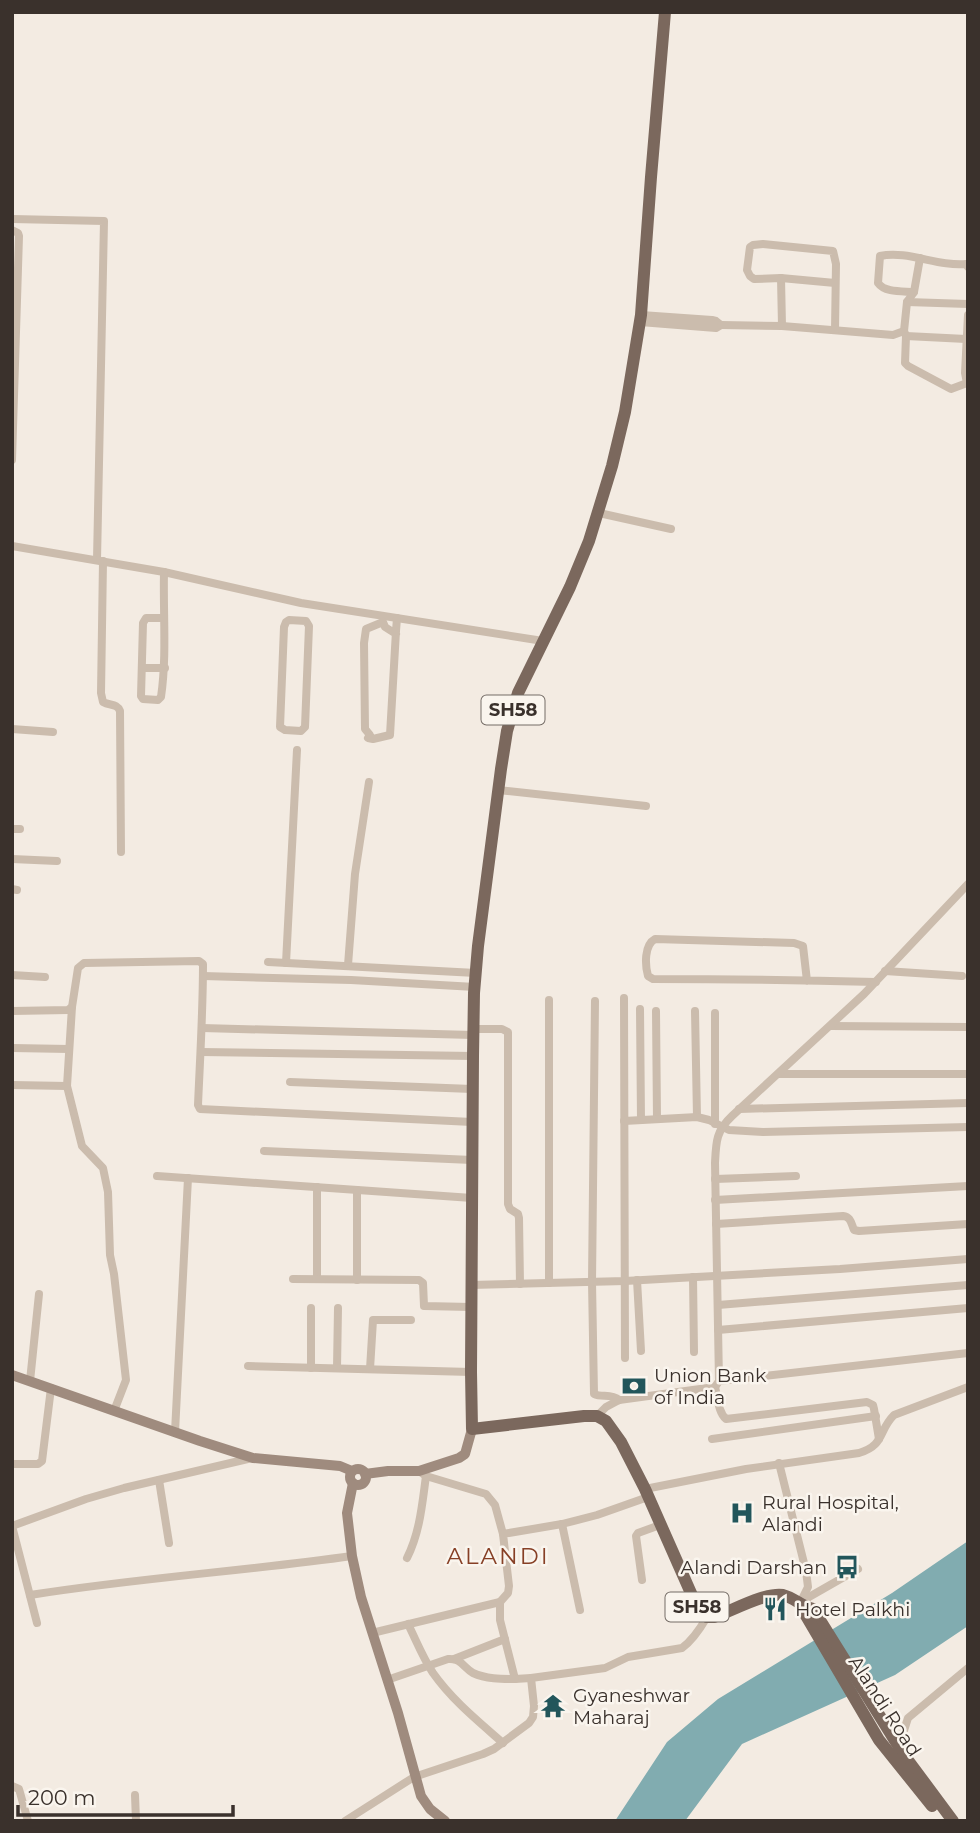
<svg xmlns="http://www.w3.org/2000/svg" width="980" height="1833" viewBox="0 0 980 1833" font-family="Montserrat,sans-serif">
	<rect width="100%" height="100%" fill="#f3ebe2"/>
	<polygon fill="#81acb0" points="968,1541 968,1626 895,1675 742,1744 685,1821 615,1821 667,1742 718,1699 892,1593"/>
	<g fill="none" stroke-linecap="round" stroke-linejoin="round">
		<g stroke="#cbbcad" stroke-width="8">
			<polyline points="12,219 104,221 97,560"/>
			<polyline points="12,230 18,233 19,236 12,460"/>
			<polyline points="920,258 914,292 907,302 904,331 906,336 905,363 908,366 951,389 967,383 965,373 968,315"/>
			<polyline points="781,278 782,326"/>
			<path d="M914,292c-11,-1 -29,1 -36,-9l2,-27c28,-6 58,11 86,8l2,3"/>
			<polyline points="907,302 968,304"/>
			<polyline points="640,322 716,328 721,325 716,321 712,320 641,315"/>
			<polyline points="721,325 782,326 893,335 904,331"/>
			<polyline points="835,330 836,264 833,251 763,244 753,245 750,247 747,270 750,276 754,279 781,278 835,283"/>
			<polyline points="906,336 966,339"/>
			<polyline points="599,513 671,529"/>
			<polyline points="12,546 164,572 301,603 543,641"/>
			<path d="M103,561l-2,132 2,9c7,4 14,1 17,9l1,141"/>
			<path d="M163,618h-17l-3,5 -2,73 2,3 15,1 3,-3c6,-41 2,-83 3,-125"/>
			<polygon points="289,620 306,621 309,626 305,727 301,731 285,730 280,727 284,627 286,622"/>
			<polyline points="396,634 385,627 383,622 366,629 364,643 365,729 370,735 368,738 373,739 390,735 396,631 397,618"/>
			<polyline points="142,668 165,668"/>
			<polyline points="12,729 53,732"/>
			<polyline points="498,790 646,806"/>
			<polyline points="12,829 20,829"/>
			<polyline points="12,859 57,861"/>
			<polyline points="12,889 17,890"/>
			<polyline points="268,962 476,973"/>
			<polyline points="286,963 297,750"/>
			<polyline points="348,965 355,874 369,782"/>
			<polyline points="885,971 962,976"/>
			<polyline points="12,975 45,977"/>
			<polyline points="203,976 351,980 475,987"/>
			<path d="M807,981l-4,-35 -9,-3 -139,-4c-11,6 -10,26 -7,37l5,3c74,0 148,1 223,3"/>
			<polyline points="624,998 625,1358"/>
			<polyline points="549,1000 549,1283"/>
			<path d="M595,1001l-3,281 2,112c8,4 17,-1 25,6"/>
			<polyline points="72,1007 67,1086 82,1146 103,1168 108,1192 110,1255 114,1274 126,1380 114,1411"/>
			<polyline points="640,1009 641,1120"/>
			<path d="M12,1011l56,-1 4,-3 6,-39 6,-5 115,-2 4,3c0,48 -3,94 -5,141l2,4 272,13"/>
			<polyline points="656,1011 657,1119"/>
			<polyline points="695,1011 697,1117"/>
			<polyline points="715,1013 715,1124"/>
			<polyline points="831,1026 968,1027"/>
			<polyline points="202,1028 473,1035"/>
			<polyline points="473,1029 502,1029 508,1032 508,1204 510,1209 518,1214 519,1218 520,1284"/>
			<polyline points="12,1048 69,1049"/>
			<polyline points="201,1052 473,1056"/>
			<polyline points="779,1074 968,1074"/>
			<polyline points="290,1082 472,1089"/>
			<polyline points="12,1085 67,1086"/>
			<polyline points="739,1109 968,1103"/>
			<polyline points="624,1121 697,1117 709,1120 729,1130 763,1132 968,1127"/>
			<polyline points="264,1151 472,1160"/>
			<polyline points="157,1176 472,1198"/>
			<polyline points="715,1179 796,1176"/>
			<polyline points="317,1187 317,1279"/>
			<polyline points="715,1200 968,1186"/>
			<path d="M716,1224l127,-8c8,1 8,7 11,14l5,1 109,-7"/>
			<polyline points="693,1277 694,1352"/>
			<polyline points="293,1279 419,1280 423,1283 424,1306 471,1307"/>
			<polyline points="357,1280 357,1190"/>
			<polyline points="637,1280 641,1351"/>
			<polyline points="471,1285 625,1281 840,1269 968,1259"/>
			<polyline points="718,1305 968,1285"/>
			<polyline points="718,1330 968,1308"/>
			<polyline points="248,1366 471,1372"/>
			<polyline points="311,1368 311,1308"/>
			<polyline points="337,1368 338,1308"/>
			<polyline points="370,1369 373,1320 411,1320"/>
			<polyline points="30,1381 39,1294"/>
			<polyline points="719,1381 968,1353"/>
			<path d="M715,1387c3,11 3,25 11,32l141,-17 6,3 1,4 5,30"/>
			<path d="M597,1416l9,-9 13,-7 96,-13 4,-6 -4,-218c1,-21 1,-32 17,-47l132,-122 104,-110"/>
			<polyline points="175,1432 188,1178"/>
			<polyline points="712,1439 876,1416"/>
			<polyline points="779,1463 806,1571 808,1587 800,1603"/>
			<polyline points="12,1464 38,1464 42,1461 51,1388"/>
			<polyline points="419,1471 426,1476 486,1494 495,1505 503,1534"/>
			<polyline points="159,1480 169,1543"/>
			<path d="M645,1489l101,-20 113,-16c26,-8 19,-22 35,-38l74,-28"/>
			<polyline points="562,1524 580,1610"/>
			<polyline points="12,1526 86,1499 124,1488 252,1458"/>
			<polyline points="12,1526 37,1623"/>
			<path d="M407,1558c13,-26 15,-53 19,-82"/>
			<polyline points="642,1580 636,1536 638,1533 660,1525"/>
			<path d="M30,1595c107,-17 215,-24 322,-39"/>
			<polyline points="804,1602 809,1597 858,1569"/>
			<path d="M408,1624c8,16 15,34 25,49 19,27 45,48 70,70"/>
			<polyline points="372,1633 500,1602"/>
			<polyline points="454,1659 505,1639"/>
			<polyline points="531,1678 515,1679 500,1620 500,1602 508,1593 509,1586 503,1534 562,1524 597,1515 648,1497"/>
			<path d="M387,1680l61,-21c13,-1 15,8 25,14 13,6 28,6 42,6"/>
			<polyline points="899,1746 908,1718 968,1668"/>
			<polyline points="12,1786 19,1789 28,1821"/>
			<polyline points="135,1795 136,1821"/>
			<path d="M345,1821l69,-44 69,-23 11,-5 35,-26 4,-6 1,-11 -3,-28 74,-10 23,-11 54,-9c11,-8 18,-19 25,-31"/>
		</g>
		<g stroke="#9f8b7e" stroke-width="10">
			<polyline points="12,1375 200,1441 253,1458 340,1466 352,1471"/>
			<circle cx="358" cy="1477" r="8"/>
			<polyline points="365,1474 388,1471 419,1471 459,1458 465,1454 472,1429"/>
			<polyline points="353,1483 347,1513 352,1556 361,1597 398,1713 421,1796 430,1809 445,1821"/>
		</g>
		<g stroke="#7b685d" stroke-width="12">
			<path d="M665,12l-14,165 -10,138 -16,97 -13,54 -23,75 -19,46 -52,106 -11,38 -6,38 -23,177 -4,47 -1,63 -2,316 1,57 112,-13h13l9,5 15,21 24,47 53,120 9,8h7c18,-6 51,-25 69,-22 12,3 19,12 30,14l91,146 49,66"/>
			<polyline points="806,1608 805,1614 879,1740 932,1806"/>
		</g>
	</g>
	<defs>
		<g id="bank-bare" transform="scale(1.89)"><path d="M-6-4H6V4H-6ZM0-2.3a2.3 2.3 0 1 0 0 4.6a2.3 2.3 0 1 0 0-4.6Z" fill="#22565b" stroke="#faf5ee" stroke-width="2.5" paint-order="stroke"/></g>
		<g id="hospital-bare" transform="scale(1.89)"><path d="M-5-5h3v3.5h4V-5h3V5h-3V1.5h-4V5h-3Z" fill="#22565b" stroke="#faf5ee" stroke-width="2.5" paint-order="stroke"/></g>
		<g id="bus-bare" transform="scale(1.89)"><path d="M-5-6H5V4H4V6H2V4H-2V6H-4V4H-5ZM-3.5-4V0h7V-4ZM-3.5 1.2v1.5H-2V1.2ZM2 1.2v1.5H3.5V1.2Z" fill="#22565b" stroke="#faf5ee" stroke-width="2.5" paint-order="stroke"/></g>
		<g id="restaurant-bare" transform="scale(1.89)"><path d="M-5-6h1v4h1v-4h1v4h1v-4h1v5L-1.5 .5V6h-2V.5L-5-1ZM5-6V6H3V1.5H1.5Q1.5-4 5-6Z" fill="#22565b" stroke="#faf5ee" stroke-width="2.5" paint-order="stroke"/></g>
		<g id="temple-bare" transform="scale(1.89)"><path d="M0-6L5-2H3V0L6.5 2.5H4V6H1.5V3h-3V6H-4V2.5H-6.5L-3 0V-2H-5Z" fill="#22565b" stroke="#faf5ee" stroke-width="2.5" paint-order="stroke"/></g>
	</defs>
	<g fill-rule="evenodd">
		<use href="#bank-bare" x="634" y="1386"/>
		<use href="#hospital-bare" x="742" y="1513"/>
		<use href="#bus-bare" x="847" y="1567"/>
		<use href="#restaurant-bare" x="775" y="1609"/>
		<use href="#temple-bare" x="553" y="1706"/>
	</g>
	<g text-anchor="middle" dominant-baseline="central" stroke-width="5" stroke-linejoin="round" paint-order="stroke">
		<g fill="#faf5ee" stroke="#746c66" stroke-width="2">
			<rect x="481.5" y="695.5" width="63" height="29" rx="5"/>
			<rect x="665.5" y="1592.5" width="63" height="29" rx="5"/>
		</g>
		<g font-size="18" font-weight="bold" fill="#3a312c">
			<text x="513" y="710">SH58</text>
			<text x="697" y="1607">SH58</text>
		</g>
		<g font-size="19" fill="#3a312c" stroke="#faf5ee" text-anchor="start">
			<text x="654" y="1375">Union Bank<tspan x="654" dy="22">of India</tspan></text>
			<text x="762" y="1502">Rural Hospital,<tspan x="762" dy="22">Alandi</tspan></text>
			<text x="827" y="1567" text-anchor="end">Alandi Darshan</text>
			<text x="795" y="1609">Hotel Palkhi</text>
			<text x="573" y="1695">Gyaneshwar<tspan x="573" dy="22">Maharaj</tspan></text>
		</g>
		<g font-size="19" fill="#3a312c" stroke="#faf5ee">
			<text transform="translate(885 1706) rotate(57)">Alandi Road</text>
		</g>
		<g font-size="23" letter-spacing="2" fill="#874026" stroke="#faf5ee">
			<text x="498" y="1556">ALANDI</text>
		</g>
	</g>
	<rect width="980" height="1833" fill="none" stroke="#3a312c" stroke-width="28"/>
	<path d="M18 1805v10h215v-10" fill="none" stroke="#3a312c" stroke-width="3.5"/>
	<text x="28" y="1805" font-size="21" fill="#3a312c" stroke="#faf5ee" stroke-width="5" paint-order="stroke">200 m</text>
</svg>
